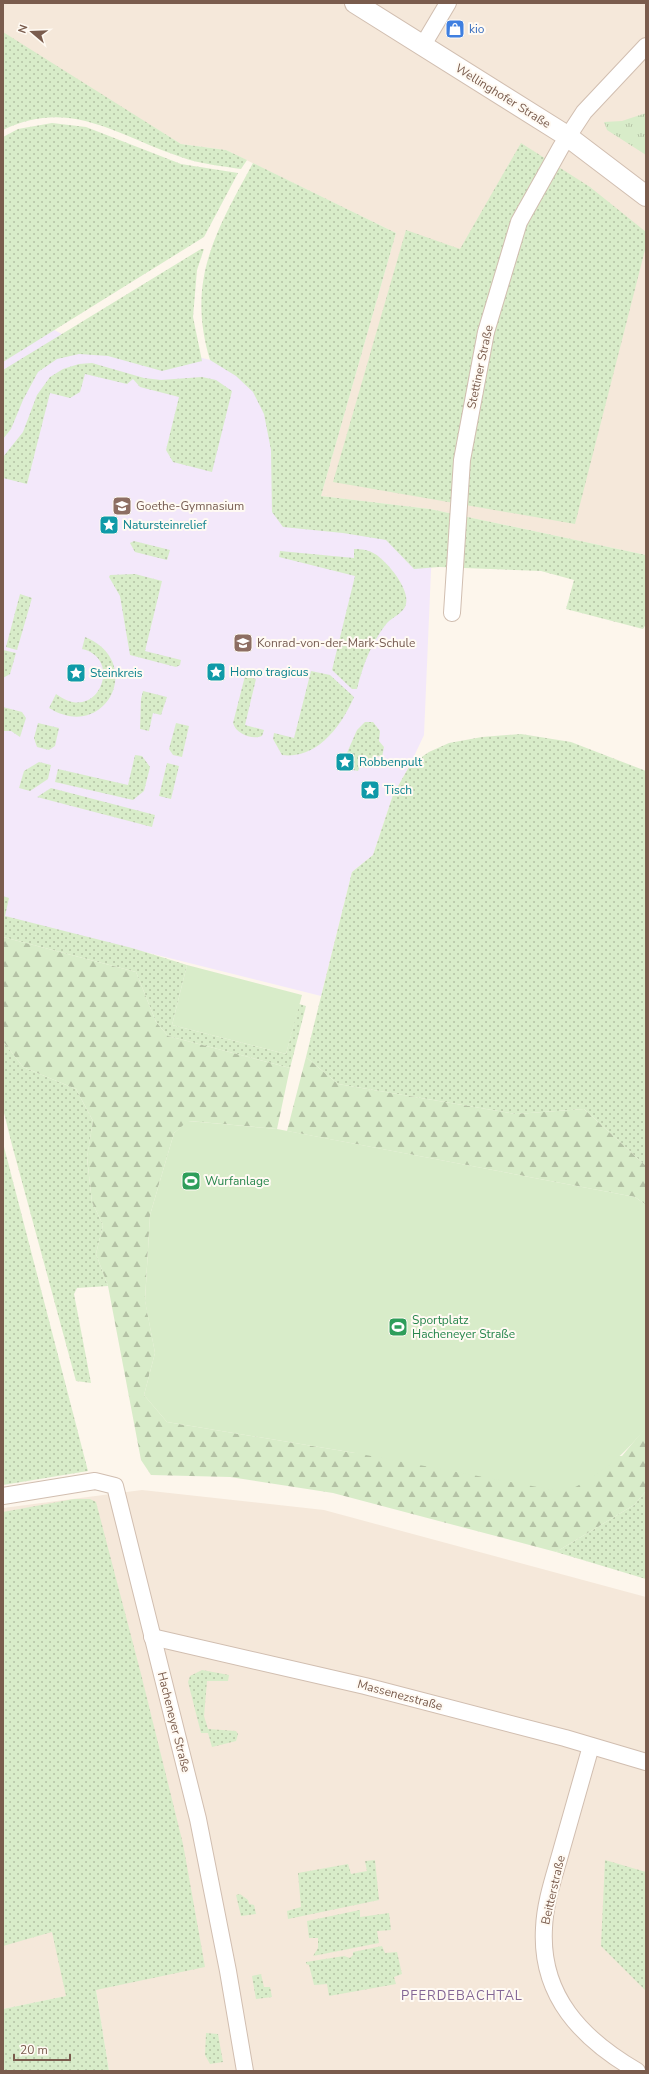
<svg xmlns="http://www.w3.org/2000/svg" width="649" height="2074" viewBox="0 0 649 2074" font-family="'Nunito Sans',sans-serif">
	<defs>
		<pattern id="grass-dots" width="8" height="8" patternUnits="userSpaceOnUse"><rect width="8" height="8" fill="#d8ecc9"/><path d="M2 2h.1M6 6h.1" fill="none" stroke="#b4c2a5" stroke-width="1.8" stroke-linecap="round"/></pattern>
		<pattern id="forest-firs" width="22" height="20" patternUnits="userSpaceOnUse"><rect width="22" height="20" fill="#d8ecc9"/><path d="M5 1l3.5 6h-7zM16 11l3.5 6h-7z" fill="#b4c2a5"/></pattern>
		<pattern id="park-tufts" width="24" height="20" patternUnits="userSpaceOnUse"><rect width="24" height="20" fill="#d8ecc9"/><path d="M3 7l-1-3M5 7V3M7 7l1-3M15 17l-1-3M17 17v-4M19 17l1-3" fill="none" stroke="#b4c2a5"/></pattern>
	</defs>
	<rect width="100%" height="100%" fill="#fdf6ec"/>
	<g fill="#f5e8da">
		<polygon points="3,3 646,3 646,555 430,509 321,496 396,233 226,150 181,144 3,34"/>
		<polygon points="142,1490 324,1510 646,1597 646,2071 109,2071 96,1990 3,2009 3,1508"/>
	</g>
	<polygon fill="#f3e8fa" points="3,303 77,342 193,356 233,365 271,407 292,503 432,547 424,735 410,765 393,795 373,855 352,872 321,996 141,951 3,936"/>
	<g fill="url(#grass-dots)">
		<path d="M3,32l178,112 45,6 21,10 -6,9c-20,-3 -41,-5 -60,-12 -63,-21 -111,-60 -178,-27z"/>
		<polygon points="52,123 86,127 181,164 238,173 204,237 3,362 3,137 18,129"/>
		<polygon points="521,143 590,187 646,232 646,246 575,524 333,482 406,230 460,249"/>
		<path d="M253,163l143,70 -75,263 109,13 216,46v69l-3,5 -77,-20 8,-29 -33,-9 -102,-4 -25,2 -28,-29 -43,-7 -60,-6 -11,-15 -1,-62 -7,-36 -11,-22 -17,-16 -26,-16c-24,-80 6,-129 43,-197z"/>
		<polygon points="201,249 204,249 197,270 193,317 202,361 162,371 108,356 79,354 57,359 38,372 23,400 11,429 3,439 3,370"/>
		<polygon points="92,363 144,378 161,380 202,377 216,380 232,391 212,472 173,462 166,450 179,397 140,387 133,379 127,384 85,374 80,392 70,398 50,393 27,484 3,478 3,457 23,432 37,395 50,377 63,369 79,364"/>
		<polygon points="134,541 170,550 167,560 135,552 130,543"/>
		<path d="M354,549c8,0 15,1 21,5 12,7 38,38 30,53 -3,6 -13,11 -18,16 -16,20 -24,42 -30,66h-5l-20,-19 23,-94 -76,-19 1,-6 74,7z"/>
		<polygon points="135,574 162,581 145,651 181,660 180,665 176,667 130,655 120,596 109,577 110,575"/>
		<polygon points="20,594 32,598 17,650 6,647"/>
		<path d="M85,637c61,25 21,106 -36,71l7,-14c42,32 68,-36 26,-45z"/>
		<polygon points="3,650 16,653 10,674 3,678"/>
		<path d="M311,671l19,4 24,22c-12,28 -37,63 -72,58l-9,-16 1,-6 20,5z"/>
		<path d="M245,676l11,3 -11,46 19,5 -2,6c-10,4 -26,-2 -29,-13z"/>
		<polygon points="143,691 167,697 161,715 153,713 149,731 140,729 141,699"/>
		<polygon points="3,707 22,712 26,718 20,737 11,731 3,731"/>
		<polygon points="365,722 373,722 380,731 379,741 384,747 382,757 376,756 374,763 368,761 366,768 360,766 358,771 348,769 350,762 346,755 357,730"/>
		<polygon points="38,723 59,728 55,746 49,750 37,747 34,738"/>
		<polygon points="176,723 189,726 182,757 173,755 169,749"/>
		<polygon points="521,734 571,742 646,771 646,1166 584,1109 516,1114 338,1084 306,1057 352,872 373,855 393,795 410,765 429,752 449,743 482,737"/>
		<polygon points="135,755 142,756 150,767 144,791 133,800 55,782 58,769 128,785"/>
		<polygon points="39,762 51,765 48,779 30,791 19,788 24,771"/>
		<polygon points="167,763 179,766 171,799 159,796"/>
		<polygon points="51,788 155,815 152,827 37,797"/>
		<polygon points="3,896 9,898 5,916 132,948 187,965 172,1025 286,1054 299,1004 306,1006 290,1068 168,1036 156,1022 136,972 3,937"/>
		<polygon points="3,1041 23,1067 76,1089 93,1121 87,1158 92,1202 103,1225 96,1254 108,1286 77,1288 74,1294 91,1383 76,1381 12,1145 3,1109"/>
		<polygon points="3,1143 88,1471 3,1485"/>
		<polygon points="646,1491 646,1579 556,1552 634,1505"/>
		<polygon points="74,1499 90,1499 96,1502 141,1674 183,1844 205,1967 96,1990 109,2071 3,2071 3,2009 66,1996 52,1932 3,1946 3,1512"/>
		<polygon points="202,1670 229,1675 228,1681 207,1681 204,1716 208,1729 236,1731 238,1734 236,1741 212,1747 208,1733 201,1733 188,1682 190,1676"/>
		<polygon points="375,1860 379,1900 288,1919 287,1911 301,1907 298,1873 348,1864 351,1874 367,1871 365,1861"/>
		<polygon points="605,1860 646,1872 646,1991 601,1946"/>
		<polygon points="240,1894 248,1900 249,1904 254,1905 256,1914 241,1916 236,1895"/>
		<polygon points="360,1910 360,1917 389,1913 391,1930 377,1931 379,1943 313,1956 318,1948 318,1938 309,1938 307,1921"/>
		<polygon points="382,1946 385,1953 397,1952 402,1974 394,1977 396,1984 329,1996 327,1984 314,1985 309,1965 306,1964 306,1962 344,1956 350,1958 353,1955 353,1952"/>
		<polygon points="261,1974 264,1987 270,1987 272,1997 256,1999 252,1976"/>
		<polygon points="206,2033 218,2034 223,2062 210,2064 205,2055"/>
	</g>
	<g fill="url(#forest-firs)">
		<polygon points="3,937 136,972 156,1022 168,1036 290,1068 277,1129 189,1121 174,1133 150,1215 145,1300 155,1353 144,1395 167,1422 355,1453 622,1456 646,1427 646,1491 634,1505 556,1552 333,1493 230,1477 151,1475 141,1460 108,1286 96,1254 103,1225 92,1202 87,1157 93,1121 76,1089 23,1067 3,1041"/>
		<polygon points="306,1057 338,1084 516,1114 584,1109 646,1166 646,1205 635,1197 287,1131"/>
	</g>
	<polygon fill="url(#park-tufts)" points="646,113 646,155 607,130 604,122 622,121"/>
	<g fill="#d8ecc9">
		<polygon points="187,965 302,995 286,1054 172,1025"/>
		<path d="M188,1121l89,8 358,68 11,8v223c-25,29 -46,49 -82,64l-209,-39 -188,-31 -23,-27 11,-42 -10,-52 5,-86 24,-82z"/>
	</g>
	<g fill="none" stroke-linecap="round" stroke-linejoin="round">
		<g stroke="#d1beb0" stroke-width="18">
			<g id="minor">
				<polyline points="423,45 448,3"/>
				<polyline points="452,613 462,460 486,332 519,222 561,147 584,112 646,46"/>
				<polyline points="3,1496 95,1481 115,1486 198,1819 228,1971 245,2071"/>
				<polyline points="152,1637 365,1686 565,1738 646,1762"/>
				<path d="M591,1746c-10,34 -19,68 -29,102 -7,26 -17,53 -18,80 -4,68 38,111 93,143"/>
			</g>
		</g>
		<g stroke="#d1beb0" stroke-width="22">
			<polyline id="tertiary" points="355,3 567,136 646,196"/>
		</g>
		<use href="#minor" stroke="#fff" stroke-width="16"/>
		<use href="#tertiary" stroke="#fff" stroke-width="20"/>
	</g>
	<defs>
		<g id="shop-square" transform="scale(1)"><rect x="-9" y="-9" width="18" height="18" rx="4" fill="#3f7fe0" stroke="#fffaf3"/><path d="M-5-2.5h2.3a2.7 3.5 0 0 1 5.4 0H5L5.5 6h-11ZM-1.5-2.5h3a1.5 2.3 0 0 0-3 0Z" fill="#fff"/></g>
		<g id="school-square" transform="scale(1)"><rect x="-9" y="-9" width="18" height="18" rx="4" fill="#8d6e63" stroke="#fffaf3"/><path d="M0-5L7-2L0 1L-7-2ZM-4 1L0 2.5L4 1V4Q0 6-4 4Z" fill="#fff"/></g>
		<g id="sight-square" transform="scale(1)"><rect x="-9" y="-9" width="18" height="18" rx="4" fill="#0f9aa8" stroke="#fffaf3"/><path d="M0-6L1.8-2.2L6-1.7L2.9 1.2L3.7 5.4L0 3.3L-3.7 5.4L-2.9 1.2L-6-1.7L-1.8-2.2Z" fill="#fff"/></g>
		<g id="stadium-square" transform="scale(1)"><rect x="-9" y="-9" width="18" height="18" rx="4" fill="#2e9e5b" stroke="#fffaf3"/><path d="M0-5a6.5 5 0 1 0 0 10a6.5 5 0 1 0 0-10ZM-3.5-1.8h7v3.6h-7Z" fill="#fff"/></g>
	</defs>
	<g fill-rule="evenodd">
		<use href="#shop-square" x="455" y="29"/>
		<use href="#school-square" x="122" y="506"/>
		<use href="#sight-square" x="109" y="525"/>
		<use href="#school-square" x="243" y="643"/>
		<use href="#sight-square" x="216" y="672"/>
		<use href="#sight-square" x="76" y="673"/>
		<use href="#sight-square" x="345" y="762"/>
		<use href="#sight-square" x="370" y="790"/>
		<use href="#stadium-square" x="191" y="1181"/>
		<use href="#stadium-square" x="398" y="1327"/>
	</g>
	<g text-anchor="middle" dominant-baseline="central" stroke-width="4" stroke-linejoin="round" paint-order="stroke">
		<g font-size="12" fill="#366cbe" stroke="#fffaf3" text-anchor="start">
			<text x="469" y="29">kio</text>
		</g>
		<g font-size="12" fill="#7a5c4d" stroke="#fffaf3">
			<text transform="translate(503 96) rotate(32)">Wellinghofer Straße</text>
			<text transform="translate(480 367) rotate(-78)">Stettiner Straße</text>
			<text transform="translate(400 1695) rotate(15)">Massenezstraße</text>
			<text transform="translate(174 1722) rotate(76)">Hacheneyer Straße</text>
			<text transform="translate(553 1890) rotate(-77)">Beitterstraße</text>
		</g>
		<g font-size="12" fill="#785e54" stroke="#fffaf3" text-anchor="start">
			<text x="136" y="506">Goethe-Gymnasium</text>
			<text x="257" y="643">Konrad-von-der-Mark-Schule</text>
		</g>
		<g font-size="12" fill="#0d838f" stroke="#fffaf3" text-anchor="start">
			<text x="123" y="525">Natursteinrelief</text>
			<text x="230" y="672">Homo tragicus</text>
			<text x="90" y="673">Steinkreis</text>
			<text x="359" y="762">Robbenpult</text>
			<text x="384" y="790">Tisch</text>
		</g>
		<g font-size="12" fill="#27864d" stroke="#fffaf3" text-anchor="start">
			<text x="205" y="1181">Wurfanlage</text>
			<text x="412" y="1320">Sportplatz<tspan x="412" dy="14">Hacheneyer Straße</tspan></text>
		</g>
		<g font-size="13" letter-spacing="1" fill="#846695" stroke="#fffaf3">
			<text x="462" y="1996">PFERDEBACHTAL</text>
		</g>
	</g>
	<rect width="649" height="2074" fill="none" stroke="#7a5c4d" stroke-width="8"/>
	<g transform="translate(32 32) rotate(289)" stroke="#fffaf3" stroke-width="3" paint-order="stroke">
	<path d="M0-3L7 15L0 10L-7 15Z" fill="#7a5c4d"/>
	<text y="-6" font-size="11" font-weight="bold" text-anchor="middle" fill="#7a5c4d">N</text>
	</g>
	<path d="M14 2054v6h56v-6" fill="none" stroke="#7a5c4d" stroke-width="2"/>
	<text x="20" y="2054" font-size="12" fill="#7a5c4d" stroke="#fffaf3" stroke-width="3" paint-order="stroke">20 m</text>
</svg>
